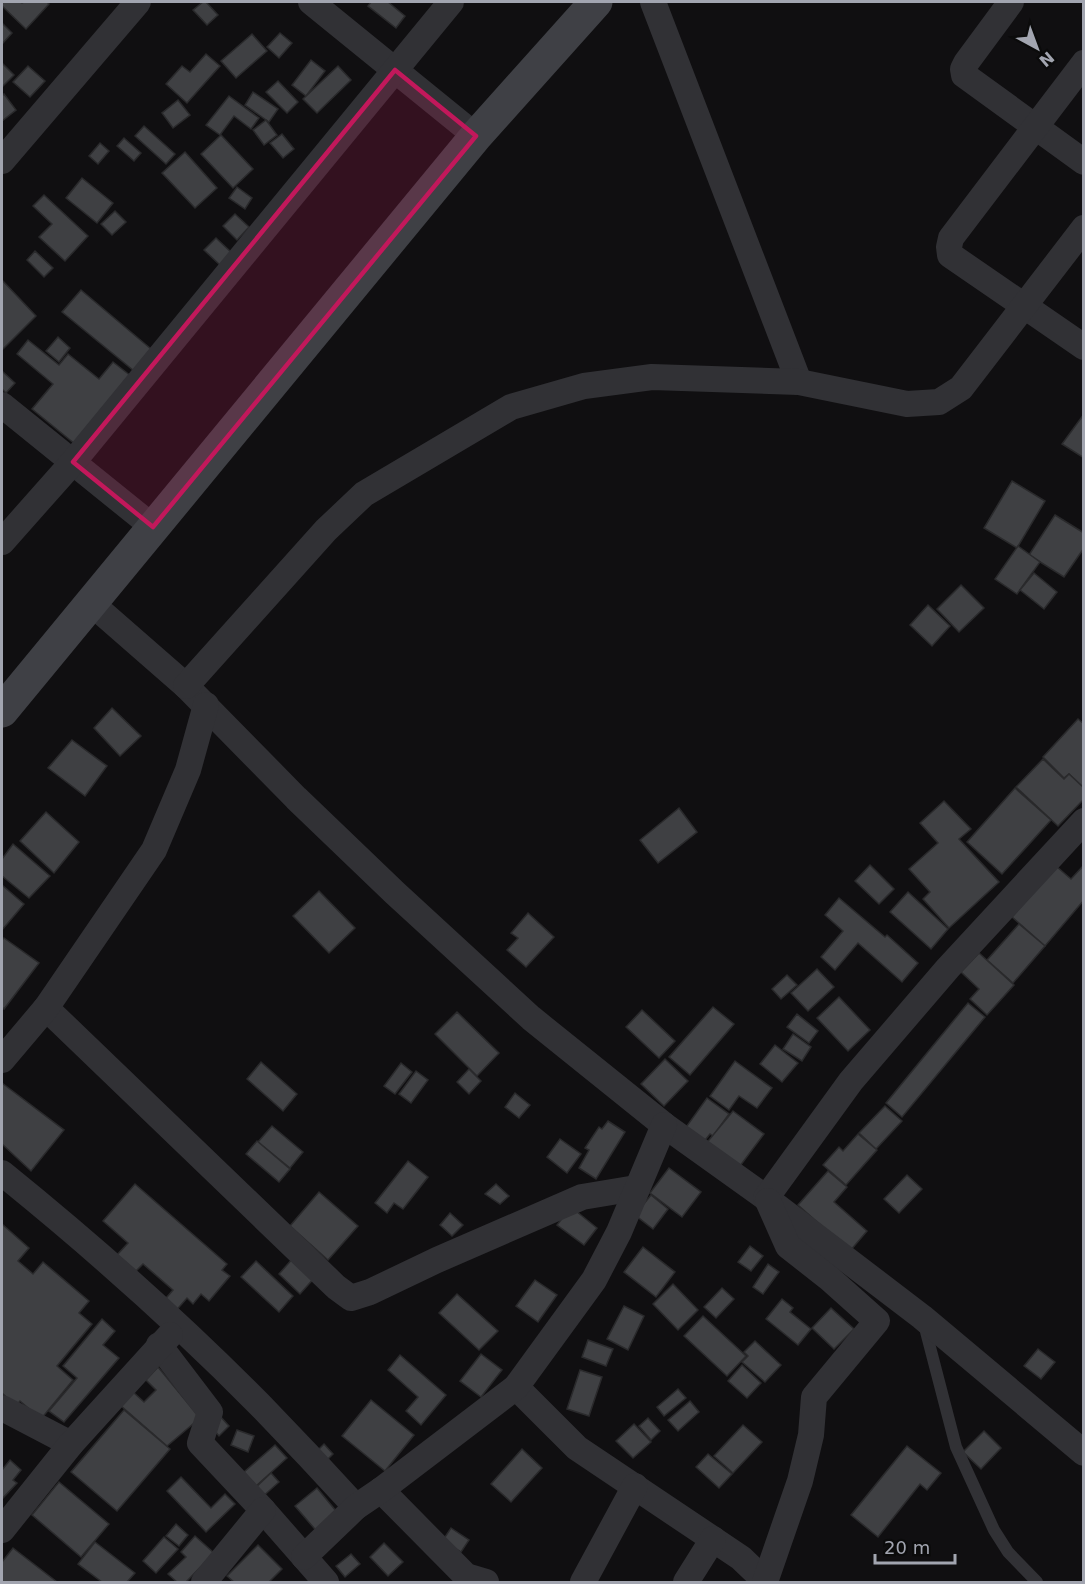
<svg xmlns="http://www.w3.org/2000/svg" width="1085" height="1584" viewBox="0 0 1085 1584" font-family="'DejaVu Sans',sans-serif">
	<rect width="100%" height="100%" fill="#100f11"/>
	<g fill="#3f4043" stroke="#2a2a2c" stroke-width="1.5">
		<polygon points="2,2 20,2 22,3 24,2 47,2 49,4 26,29 2,6"/>
		<polygon points="203,2 206,2 218,15 207,25 193,10"/>
		<polygon points="371,2 388,2 405,16 396,28 368,6"/>
		<polygon points="2,23 12,33 2,44"/>
		<polygon points="280,33 292,43 279,58 267,47"/>
		<polygon points="252,34 267,51 236,78 221,61"/>
		<polygon points="206,54 220,66 187,103 166,84 182,66 190,72"/>
		<polygon points="311,60 325,71 306,96 292,85"/>
		<polygon points="2,63 14,75 2,87"/>
		<polygon points="28,66 45,81 30,97 13,82"/>
		<polygon points="338,66 351,80 317,113 303,99"/>
		<polygon points="278,81 298,102 287,113 266,92"/>
		<polygon points="253,92 278,109 269,122 245,105"/>
		<polygon points="4,94 16,110 2,121 2,96"/>
		<polygon points="229,96 259,118 251,129 234,116 220,135 206,125"/>
		<polygon points="178,100 190,115 173,128 162,113"/>
		<polygon points="266,120 277,135 264,145 253,130"/>
		<polygon points="144,126 175,154 166,164 135,136"/>
		<polygon points="282,134 294,149 283,158 270,143"/>
		<polygon points="221,135 253,169 233,188 201,154"/>
		<polygon points="124,138 141,153 134,161 117,146"/>
		<polygon points="100,143 109,151 98,164 89,156"/>
		<polygon points="185,152 217,188 195,208 162,173"/>
		<polygon points="82,178 113,203 97,223 66,198"/>
		<polygon points="237,187 252,198 245,209 229,198"/>
		<polygon points="44,195 88,236 65,261 39,237 52,224 33,206"/>
		<polygon points="115,211 126,222 112,235 101,224"/>
		<polygon points="235,214 249,227 237,240 223,226"/>
		<polygon points="216,238 232,253 221,266 204,250"/>
		<polygon points="35,251 53,268 44,277 27,260"/>
		<polygon points="2,280 36,316 2,350"/>
		<polygon points="81,290 157,354 139,375 62,312"/>
		<polygon points="58,337 70,348 59,362 46,351"/>
		<polygon points="28,340 59,365 68,354 99,379 113,362 131,376 75,444 32,409 53,384 17,354"/>
		<polygon points="2,371 15,383 6,393 2,389"/>
		<polygon points="1084,414 1084,458 1062,444"/>
		<polygon points="1012,481 1045,501 1017,548 984,528"/>
		<polygon points="1055,515 1084,533 1084,548 1064,577 1029,555"/>
		<polygon points="1018,546 1040,562 1017,594 995,579"/>
		<polygon points="1034,573 1057,592 1044,609 1020,590"/>
		<polygon points="961,585 984,608 959,632 937,609"/>
		<polygon points="928,605 950,626 932,646 910,625"/>
		<polygon points="112,708 141,736 120,756 94,728"/>
		<polygon points="1078,719 1084,724 1084,788 1069,774 1064,778 1043,757"/>
		<polygon points="72,740 107,766 85,796 48,768"/>
		<polygon points="1043,759 1064,779 1069,774 1084,788 1084,799 1058,826 1016,787"/>
		<polygon points="1015,788 1051,820 1002,874 967,842"/>
		<polygon points="944,801 971,829 959,839 999,882 949,928 923,899 930,892 909,869 938,843 920,823"/>
		<polygon points="679,808 697,832 658,863 640,840"/>
		<polygon points="46,812 79,842 54,873 20,841"/>
		<polygon points="13,844 50,876 29,898 2,876 2,859"/>
		<polygon points="870,865 894,889 879,904 855,881"/>
		<polygon points="1084,865 1084,900 1045,946 1012,917 1056,866 1071,879"/>
		<polygon points="2,885 24,904 2,930"/>
		<polygon points="319,891 355,928 329,953 293,916"/>
		<polygon points="908,892 948,929 931,949 890,912"/>
		<polygon points="839,898 885,937 887,935 918,963 902,982 858,943 835,970 821,957 843,931 825,915"/>
		<polygon points="528,913 554,937 526,967 507,950 518,938 511,933"/>
		<polygon points="1019,924 1045,946 1013,983 987,960"/>
		<polygon points="4,938 39,963 4,1009 2,1007 2,940"/>
		<polygon points="979,953 1014,985 987,1015 970,999 979,989 961,972"/>
		<polygon points="817,969 834,987 808,1011 791,993"/>
		<polygon points="787,975 797,985 781,999 772,989"/>
		<polygon points="839,997 870,1030 848,1051 817,1018"/>
		<polygon points="968,1003 985,1017 902,1117 886,1103"/>
		<polygon points="713,1007 734,1024 690,1075 669,1057"/>
		<polygon points="642,1010 675,1041 659,1058 626,1027"/>
		<polygon points="457,1012 499,1053 477,1076 435,1034"/>
		<polygon points="797,1014 818,1031 809,1043 787,1027"/>
		<polygon points="793,1034 811,1047 802,1061 783,1049"/>
		<polygon points="775,1045 798,1063 782,1082 760,1064"/>
		<polygon points="665,1059 688,1081 664,1106 641,1084"/>
		<polygon points="735,1061 772,1088 757,1108 739,1096 729,1110 710,1096"/>
		<polygon points="261,1062 297,1094 283,1111 247,1079"/>
		<polygon points="401,1063 412,1072 395,1094 384,1086"/>
		<polygon points="469,1069 481,1081 469,1094 457,1082"/>
		<polygon points="416,1071 428,1080 411,1103 399,1094"/>
		<polygon points="2,1083 64,1130 31,1171 2,1144"/>
		<polygon points="515,1093 530,1105 519,1118 505,1107"/>
		<polygon points="707,1098 729,1114 713,1136 710,1134 702,1144 684,1130"/>
		<polygon points="885,1106 902,1121 876,1149 859,1133"/>
		<polygon points="733,1111 764,1134 737,1170 704,1146"/>
		<polygon points="608,1121 625,1132 596,1179 579,1168 589,1150 585,1148 599,1127 602,1129"/>
		<polygon points="272,1126 303,1152 290,1168 258,1142"/>
		<polygon points="858,1134 877,1150 846,1185 823,1165 839,1147 843,1151"/>
		<polygon points="560,1139 581,1154 567,1173 547,1157"/>
		<polygon points="257,1141 290,1169 279,1182 246,1154"/>
		<polygon points="408,1161 428,1177 403,1209 394,1203 387,1213 375,1203"/>
		<polygon points="669,1168 701,1192 682,1217 650,1193"/>
		<polygon points="828,1171 847,1187 834,1202 867,1231 850,1251 798,1205"/>
		<polygon points="907,1175 922,1189 899,1213 884,1199"/>
		<polygon points="135,1184 227,1264 222,1270 230,1276 209,1301 201,1294 193,1304 187,1298 173,1314 161,1304 173,1290 143,1264 136,1271 117,1255 128,1243 103,1221"/>
		<polygon points="496,1184 509,1196 500,1204 485,1194"/>
		<polygon points="319,1192 358,1226 328,1260 290,1226"/>
		<polygon points="651,1195 668,1209 653,1229 635,1215"/>
		<polygon points="571,1207 597,1228 584,1245 557,1225"/>
		<polygon points="450,1213 463,1225 452,1236 440,1225"/>
		<polygon points="2,1224 29,1248 18,1261 33,1274 43,1262 89,1301 79,1313 92,1324 57,1366 73,1380 41,1419 20,1401 16,1406 2,1393"/>
		<polygon points="750,1246 763,1256 751,1271 738,1262"/>
		<polygon points="643,1247 675,1272 656,1297 624,1272"/>
		<polygon points="294,1257 316,1276 300,1294 279,1274"/>
		<polygon points="256,1261 293,1296 279,1312 241,1277"/>
		<polygon points="768,1264 779,1272 763,1294 753,1287"/>
		<polygon points="535,1280 557,1295 538,1322 516,1306"/>
		<polygon points="673,1284 698,1310 678,1330 653,1304"/>
		<polygon points="722,1288 734,1299 716,1318 704,1307"/>
		<polygon points="457,1294 498,1331 479,1350 439,1313"/>
		<polygon points="782,1299 793,1308 790,1312 811,1329 798,1345 766,1319"/>
		<polygon points="624,1306 644,1316 628,1350 607,1339"/>
		<polygon points="831,1308 854,1329 834,1349 812,1328"/>
		<polygon points="703,1316 746,1356 727,1376 684,1336"/>
		<polygon points="102,1319 115,1331 103,1345 119,1358 64,1422 49,1411 77,1378 63,1366"/>
		<polygon points="588,1340 613,1349 606,1366 582,1357"/>
		<polygon points="755,1341 781,1365 765,1382 742,1362 748,1356 744,1352"/>
		<polygon points="1038,1349 1055,1362 1041,1379 1024,1366"/>
		<polygon points="481,1354 502,1370 481,1397 460,1381"/>
		<polygon points="400,1355 446,1395 421,1425 406,1411 418,1397 388,1370"/>
		<polygon points="742,1365 761,1383 747,1398 728,1381"/>
		<polygon points="158,1367 200,1418 167,1446 120,1405 133,1392 144,1402 156,1390 146,1380"/>
		<polygon points="580,1370 602,1377 589,1416 567,1409"/>
		<polygon points="678,1389 686,1398 664,1416 657,1407"/>
		<polygon points="371,1400 414,1435 385,1471 342,1436"/>
		<polygon points="690,1401 699,1412 678,1431 668,1420"/>
		<polygon points="124,1410 170,1449 117,1511 71,1472"/>
		<polygon points="219,1415 229,1426 219,1436 209,1424"/>
		<polygon points="648,1418 660,1431 651,1440 639,1426"/>
		<polygon points="634,1424 651,1442 633,1458 616,1441"/>
		<polygon points="743,1425 762,1442 733,1473 714,1456"/>
		<polygon points="237,1430 254,1436 248,1452 231,1445"/>
		<polygon points="984,1431 1001,1448 981,1469 963,1452"/>
		<polygon points="324,1444 333,1454 320,1467 311,1457"/>
		<polygon points="275,1445 287,1458 256,1486 244,1472"/>
		<polygon points="907,1446 941,1473 927,1490 920,1484 878,1537 851,1515"/>
		<polygon points="522,1449 542,1468 511,1502 491,1484"/>
		<polygon points="708,1454 732,1474 719,1488 696,1467"/>
		<polygon points="10,1460 21,1470 13,1480 17,1483 2,1499 2,1470"/>
		<polygon points="271,1473 279,1482 260,1499 253,1490"/>
		<polygon points="181,1477 211,1508 225,1494 235,1504 206,1532 167,1491"/>
		<polygon points="59,1482 109,1524 81,1557 32,1515"/>
		<polygon points="317,1488 341,1517 320,1535 295,1506"/>
		<polygon points="176,1524 188,1535 179,1546 166,1536"/>
		<polygon points="451,1528 469,1540 461,1552 443,1540"/>
		<polygon points="195,1536 214,1553 186,1582 177,1582 168,1574 186,1557 181,1552"/>
		<polygon points="164,1537 178,1549 156,1573 143,1561"/>
		<polygon points="95,1542 135,1573 127,1582 102,1582 78,1564"/>
		<polygon points="384,1543 403,1562 388,1576 370,1557"/>
		<polygon points="258,1545 282,1569 269,1582 234,1582 227,1576"/>
		<polygon points="13,1548 57,1582 2,1582 2,1562"/>
		<polygon points="351,1554 360,1564 345,1577 336,1566"/>
	</g>
	<g fill="none" stroke-linecap="round" stroke-linejoin="round">
		<polyline stroke="#313135" stroke-width="12" points="924,1324 956,1447 994,1530 1008,1552 1037,1582"/>
		<g stroke="#313135" stroke-width="26">
			<polyline points="311,2 476,136"/>
			<polyline points="653,2 799,382"/>
			<polyline points="1011,2 966,63 963,69 964,75 1084,162"/>
			<polyline points="1084,63 951,238 949,247 950,255 1084,347"/>
			<polyline points="2,161 138,2"/>
			<polyline points="2,405 153,527"/>
			<polyline points="2,542 73,462 451,2"/>
			<polyline points="91,603 186,686 296,798 395,893 531,1018 664,1125 766,1198 922,1317 1084,1453"/>
			<polyline points="186,686 326,530 364,494 511,407 584,386 652,377 799,382 907,404 939,402 961,388 1084,228"/>
			<polyline points="46,1008 336,1287 351,1298 370,1292 437,1260 582,1197 636,1188"/>
			<polyline points="2,1060 46,1008 154,850 188,770 206,705"/>
			<path d="M2,1173c89,72 176,149 257,231 33,34 65,68 97,103"/>
			<polyline points="766,1198 851,1081 948,968 1084,821"/>
			<polyline points="159,1345 210,1412 200,1443 263,1510 326,1582"/>
			<polyline points="516,1387 577,1448 741,1558 765,1581"/>
			<polyline points="2,1408 71,1444"/>
			<polyline points="381,1490 466,1576 486,1582"/>
			<polyline points="2,1530 71,1444 170,1335"/>
			<polyline points="304,1557 356,1507 381,1490 516,1387 594,1280 619,1232 664,1125"/>
			<polyline points="204,1582 263,1510"/>
			<polyline points="583,1582 635,1486"/>
			<polyline points="686,1582 713,1539"/>
			<polyline points="765,1582 800,1481 811,1435 814,1397 877,1321 830,1279 788,1246 768,1201"/>
		</g>
		<polyline stroke="#3f4045" stroke-width="33" points="2,711 476,136 596,2"/>
	</g>
	<path fill="#c2185b" fill-opacity="0.2" stroke="#c2185b" stroke-width="4.5" stroke-linejoin="round" d="M395,70l81,66 -323,391 -80,-65z"/>
	<rect width="1085" height="1584" fill="none" stroke="#a2a5b0" stroke-width="6"/>
	<g transform="translate(1037 48) rotate(139)" stroke="#0b0b0b" stroke-width="4.5" paint-order="stroke">
	<path d="M0-4.5L10 22L0 15L-10 22Z" fill="#a2a5b0"/>
	<text y="-9" font-size="16" font-weight="bold" text-anchor="middle" fill="#a2a5b0">N</text>
	</g>
	<path d="M875 1554v9h80v-9" fill="none" stroke="#a2a5b0" stroke-width="3"/>
	<text x="884" y="1554" font-size="18" fill="#a2a5b0" stroke="#0b0b0b" stroke-width="4.5" paint-order="stroke">20 m</text>
</svg>
